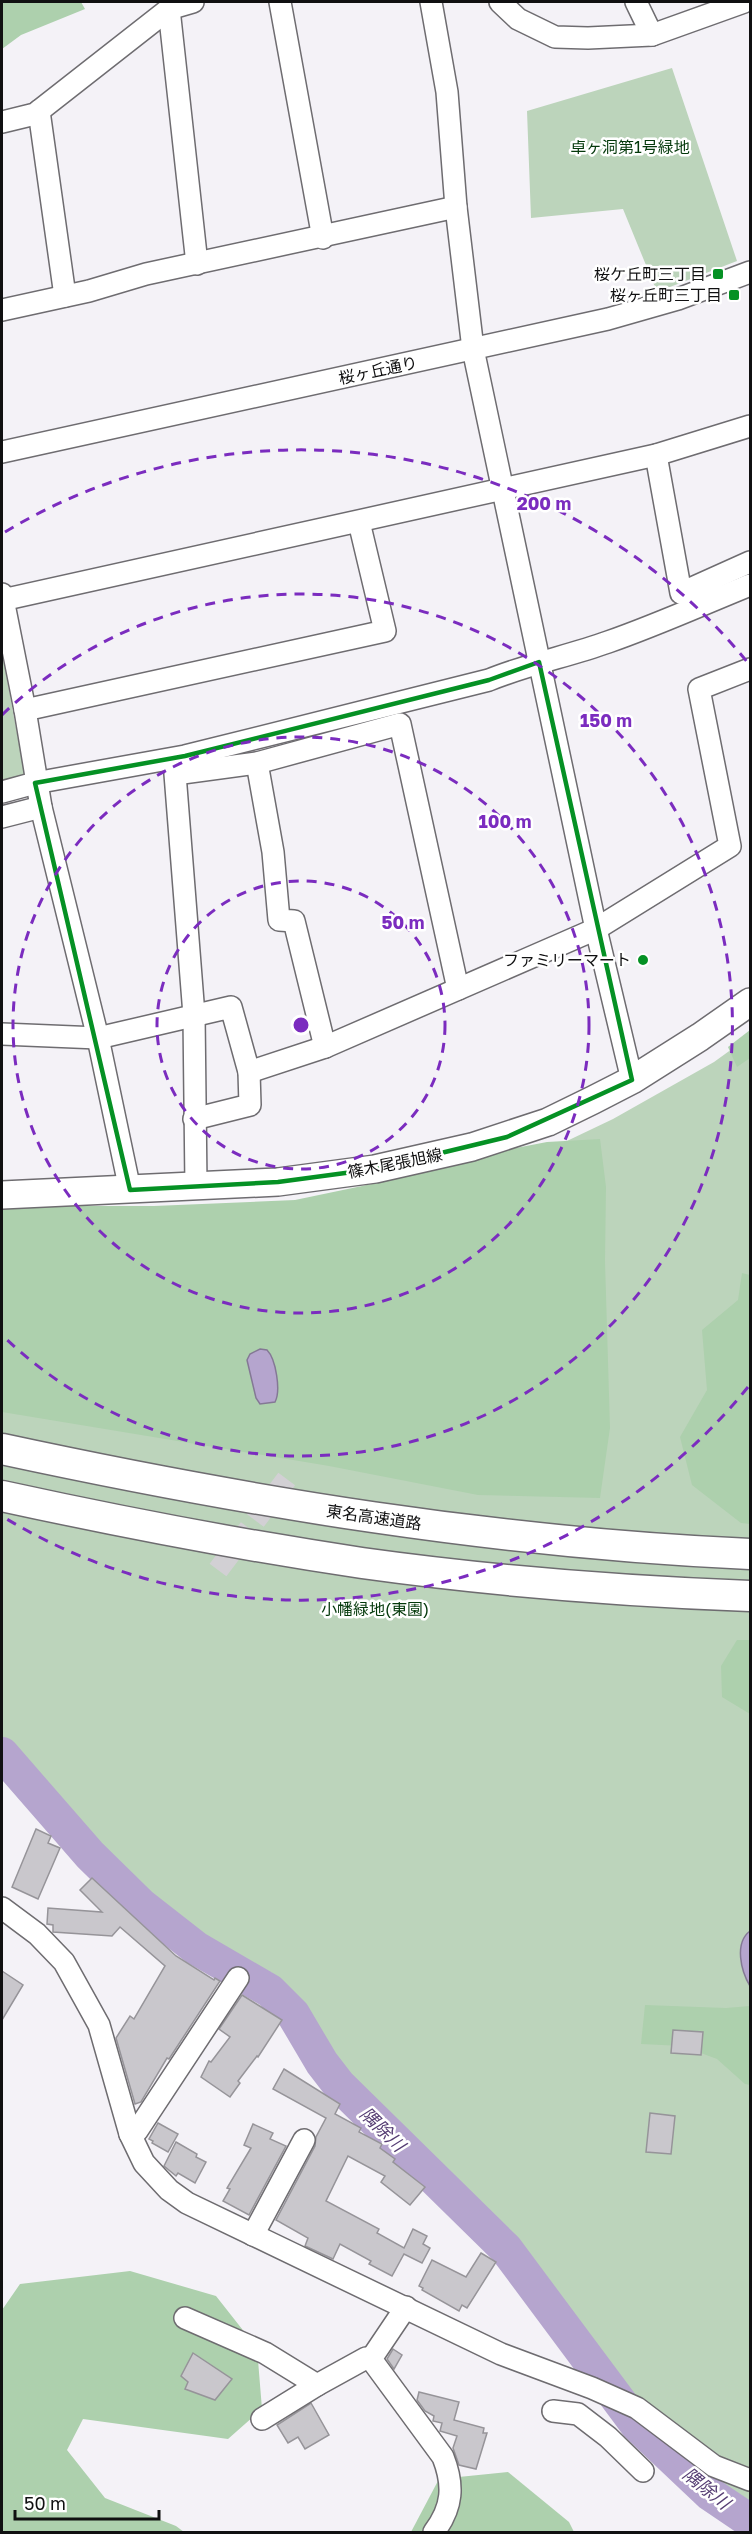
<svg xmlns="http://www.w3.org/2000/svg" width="752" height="2534" viewBox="0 0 752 2534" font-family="'Golos Text','Noto Sans JP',sans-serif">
	<rect width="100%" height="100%" fill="#f4f2f7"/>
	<g fill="#bcd4bb">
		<polygon points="672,68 737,261 657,292 623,209 531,218 527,111"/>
		<polygon points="2,652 25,777 2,783"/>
		<polygon points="750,1036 750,2516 712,2489 596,2382 514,2258 336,2073 271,1972 235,1972 199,1961 138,1912 64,1835 2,1762 2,1216 279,1210 548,1150 613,1119 714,1062"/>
	</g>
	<g fill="#add0ad">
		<polygon points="2,2 81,2 85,9 21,35 2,49"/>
		<polygon points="750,1030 750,1058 737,1067 728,1047"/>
		<polygon points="600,1139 606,1187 605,1261 610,1428 600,1498 478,1495 329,1466 2,1412 2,1206 154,1206 295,1200 386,1181 453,1160 547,1142"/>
		<polygon points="742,1273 750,1275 750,1524 741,1523 692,1485 680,1437 707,1390 702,1330 738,1300"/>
		<polygon points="737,1640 750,1640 750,1714 722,1697 721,1666"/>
		<polygon points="645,2005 726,2008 750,2006 750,2085 745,2084 717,2059 682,2046 641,2044"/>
		<polygon points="130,2271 216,2296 257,2348 262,2409 228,2439 83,2419 67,2450 105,2498 176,2526 184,2532 2,2532 2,2310 20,2284"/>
		<polygon points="508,2472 569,2522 574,2532 411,2532 439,2479"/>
	</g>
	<g fill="#b5a5ce" stroke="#847895" stroke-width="1.5">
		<path d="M260,1349l7,1c9,9 14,41 8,52l-15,2 -4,-6 -9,-38 3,-6z"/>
		<path d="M750,1931v55c-9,-15 -16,-43 0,-55z"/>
	</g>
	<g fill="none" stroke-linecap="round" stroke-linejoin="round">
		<polyline stroke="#b5a5ce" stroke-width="34" points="2,1754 90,1855 141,1905 196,1948 270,1991 293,2014 322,2063 339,2085 506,2249 637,2425 710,2494 750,2521"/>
	</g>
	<g fill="#c9c7cc" stroke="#969499" stroke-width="1.5">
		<polygon points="36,1829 51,1836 48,1843 60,1848 38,1899 12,1887"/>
		<polygon points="92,1878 176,1956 214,1980 215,1978 220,1981 169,2059 167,2058 141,2102 135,2104 116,2038 130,2016 134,2019 165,1966 120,1927 112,1936 53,1932 53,1925 47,1924 48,1908 102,1912 80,1890"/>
		<polygon points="2,1971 23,1985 2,2020"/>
		<polygon points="242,1995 282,2020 258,2057 257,2056 238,2081 240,2083 230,2097 201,2077 209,2061 211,2062 230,2037 219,2029"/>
		<polygon points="673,2030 703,2032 701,2055 671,2053"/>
		<polygon points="284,2069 340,2104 335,2114 361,2128 359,2132 382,2144 380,2148 395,2159 393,2162 425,2187 410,2205 381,2182 385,2176 348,2156 326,2201 379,2229 377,2233 404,2248 413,2229 427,2236 423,2244 430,2248 422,2263 404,2254 392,2276 369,2264 371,2261 340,2244 333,2259 305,2246 308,2238 276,2220 315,2146 316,2137 326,2118 273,2089"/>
		<polygon points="650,2113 675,2116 671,2154 646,2152"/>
		<polygon points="158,2123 178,2134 168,2152 152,2143 153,2141 149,2139"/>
		<polygon points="253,2124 273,2133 270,2139 286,2146 249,2215 223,2201 230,2189 227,2188 251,2148 244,2145"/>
		<polygon points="176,2142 197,2154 196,2157 206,2162 195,2183 178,2173 176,2176 164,2166"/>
		<polygon points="481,2253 496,2262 467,2308 462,2305 459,2311 422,2290 423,2288 419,2286 432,2260 466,2277"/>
		<polygon points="393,2349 402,2355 394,2369 387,2359"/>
		<polygon points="193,2353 232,2379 215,2400 185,2389 188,2382 181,2376"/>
		<polygon points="419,2392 459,2402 454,2420 484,2428 483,2433 487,2433 476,2469 459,2465 453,2448 457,2436 440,2431 442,2423 433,2421 434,2416 425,2411 417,2400"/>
		<polygon points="311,2403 329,2435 305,2449 298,2437 288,2443 277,2425"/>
	</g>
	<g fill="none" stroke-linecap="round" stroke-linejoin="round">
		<polyline stroke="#d2d0d4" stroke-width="21" stroke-dasharray="21 10" stroke-linecap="butt" points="218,1570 292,1472"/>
		<g stroke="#6e6c70" stroke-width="24">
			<g id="minor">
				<polyline points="280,2 323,238"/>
				<polyline points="431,2 447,92 456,207 473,349 596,929 632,1080"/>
				<polyline points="500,2 518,19 555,37 588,38 652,35 744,2"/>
				<polyline points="636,2 652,35"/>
				<polyline points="169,9 197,264"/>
				<polyline points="39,111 65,296"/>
				<polyline points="2,122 35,114 169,9 193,2"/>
				<polyline points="2,310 89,291 146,274 456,207"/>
				<polyline points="2,452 608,319 678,299 750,272"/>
				<polyline points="656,455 681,593 750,562"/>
				<polyline points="2,594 25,710 41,807 2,817"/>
				<polyline points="2,600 656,455 750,426"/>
				<polyline points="25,710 385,631 359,522"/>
				<polyline points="257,763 273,852 279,920 294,921 325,1047"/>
				<path d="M2,792l33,-9 150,-27 304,-76c39,-16 80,-24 119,-38 49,-17 95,-38 142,-57"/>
				<polyline points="41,807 98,1038 130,1190"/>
				<polyline points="2,1034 98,1038 231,1007 249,1072 250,1105 194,1119"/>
				<polyline points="249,1072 325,1047 596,929 730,846 699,689 750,669"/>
				<polyline points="196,1186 194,1015 175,774 257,763 400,724 458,989"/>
				<polyline points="2,1908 37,1934 64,1962 99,2025 130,2134 144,2163 169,2190 187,2203 501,2354 592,2388 637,2408 714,2466 750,2480"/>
				<polyline points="130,2134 137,2131 238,1978"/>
				<polyline points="253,2235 304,2140"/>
				<path d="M406,2307l-35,52 72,98c11,28 10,50 -9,75"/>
				<polyline points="185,2318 265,2353 317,2385"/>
				<polyline points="553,2411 578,2414 608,2437 643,2471"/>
				<polyline points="262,2419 317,2385 366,2358 371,2359"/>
			</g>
		</g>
		<g stroke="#6e6c70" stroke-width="30">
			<polyline id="major" points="2,1195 278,1182 375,1169 472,1147 548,1122 593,1100 632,1080 700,1037 750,1002"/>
		</g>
		<g stroke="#6e6c70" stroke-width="33">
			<g id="highway">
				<path d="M2,1449c246,53 496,94 748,105"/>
				<path d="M2,1496c119,26 239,49 360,67 129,18 259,28 388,33"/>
			</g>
		</g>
		<use href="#minor" stroke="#fff" stroke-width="21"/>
		<use href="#major" stroke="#fff" stroke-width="27"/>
		<use href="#highway" stroke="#fff" stroke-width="30"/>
	</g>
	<path fill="none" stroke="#059124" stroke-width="4.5" stroke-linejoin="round" d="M539,662l93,418 -125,57 -132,32 -97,13 -148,8 -95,-407 150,-27 304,-76z"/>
	<g fill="none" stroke="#7b2cbf" stroke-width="3" stroke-dasharray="10 8">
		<circle cx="301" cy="1025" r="144"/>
		<circle cx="301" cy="1025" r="288"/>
		<path d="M2 715A431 431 0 1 1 2 1335"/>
		<path d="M748 1387A575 575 0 0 1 5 1518M5 532A575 575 0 0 1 748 663"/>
	</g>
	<g fill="#059124" stroke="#fff" stroke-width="2">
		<rect x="712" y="268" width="12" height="12" rx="3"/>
		<rect x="728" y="289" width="12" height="12" rx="3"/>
		<circle cx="643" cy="960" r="6"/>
	</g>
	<g text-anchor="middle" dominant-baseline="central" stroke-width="5" stroke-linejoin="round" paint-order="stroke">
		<g font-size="16" fill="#04390b" stroke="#fff">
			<text x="630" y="147">卓ヶ洞第1号緑地</text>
			<text x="375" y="1609">小幡緑地(東園)</text>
		</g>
		<g font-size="16" fill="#101011" stroke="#fff" text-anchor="end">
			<text x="706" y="274">桜ケ丘町三丁目</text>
			<text x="722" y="295">桜ヶ丘町三丁目</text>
			<text x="631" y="960">ファミリーマート</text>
		</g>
		<g font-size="16" fill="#101011" stroke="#fff">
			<text transform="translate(378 370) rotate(-12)">桜ヶ丘通り</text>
			<text transform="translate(395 1163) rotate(-11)">篠木尾張旭線</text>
			<text transform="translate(374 1517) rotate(8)">東名高速道路</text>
		</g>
		<g font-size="18" font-style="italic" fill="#553d73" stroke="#fff">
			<text transform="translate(383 2129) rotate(44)">隅除川</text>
			<text transform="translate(707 2488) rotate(39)">隅除川</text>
		</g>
	</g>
	<circle cx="301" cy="1025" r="9" fill="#7b2cbf" stroke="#fff" stroke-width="3"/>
	<g font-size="18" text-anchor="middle" font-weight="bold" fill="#7b2cbf" stroke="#fff" stroke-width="5" stroke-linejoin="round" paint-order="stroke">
		<text x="544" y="510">200 m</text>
		<text x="606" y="727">150 m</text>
		<text x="505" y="828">100 m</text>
		<text x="403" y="929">50 m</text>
	</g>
	<rect width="752" height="2534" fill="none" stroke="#101011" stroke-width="6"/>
	<path d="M15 2510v9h144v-9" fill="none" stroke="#101011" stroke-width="3"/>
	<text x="24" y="2510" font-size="18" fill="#101011" stroke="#ffffff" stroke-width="4.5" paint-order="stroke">50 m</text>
</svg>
